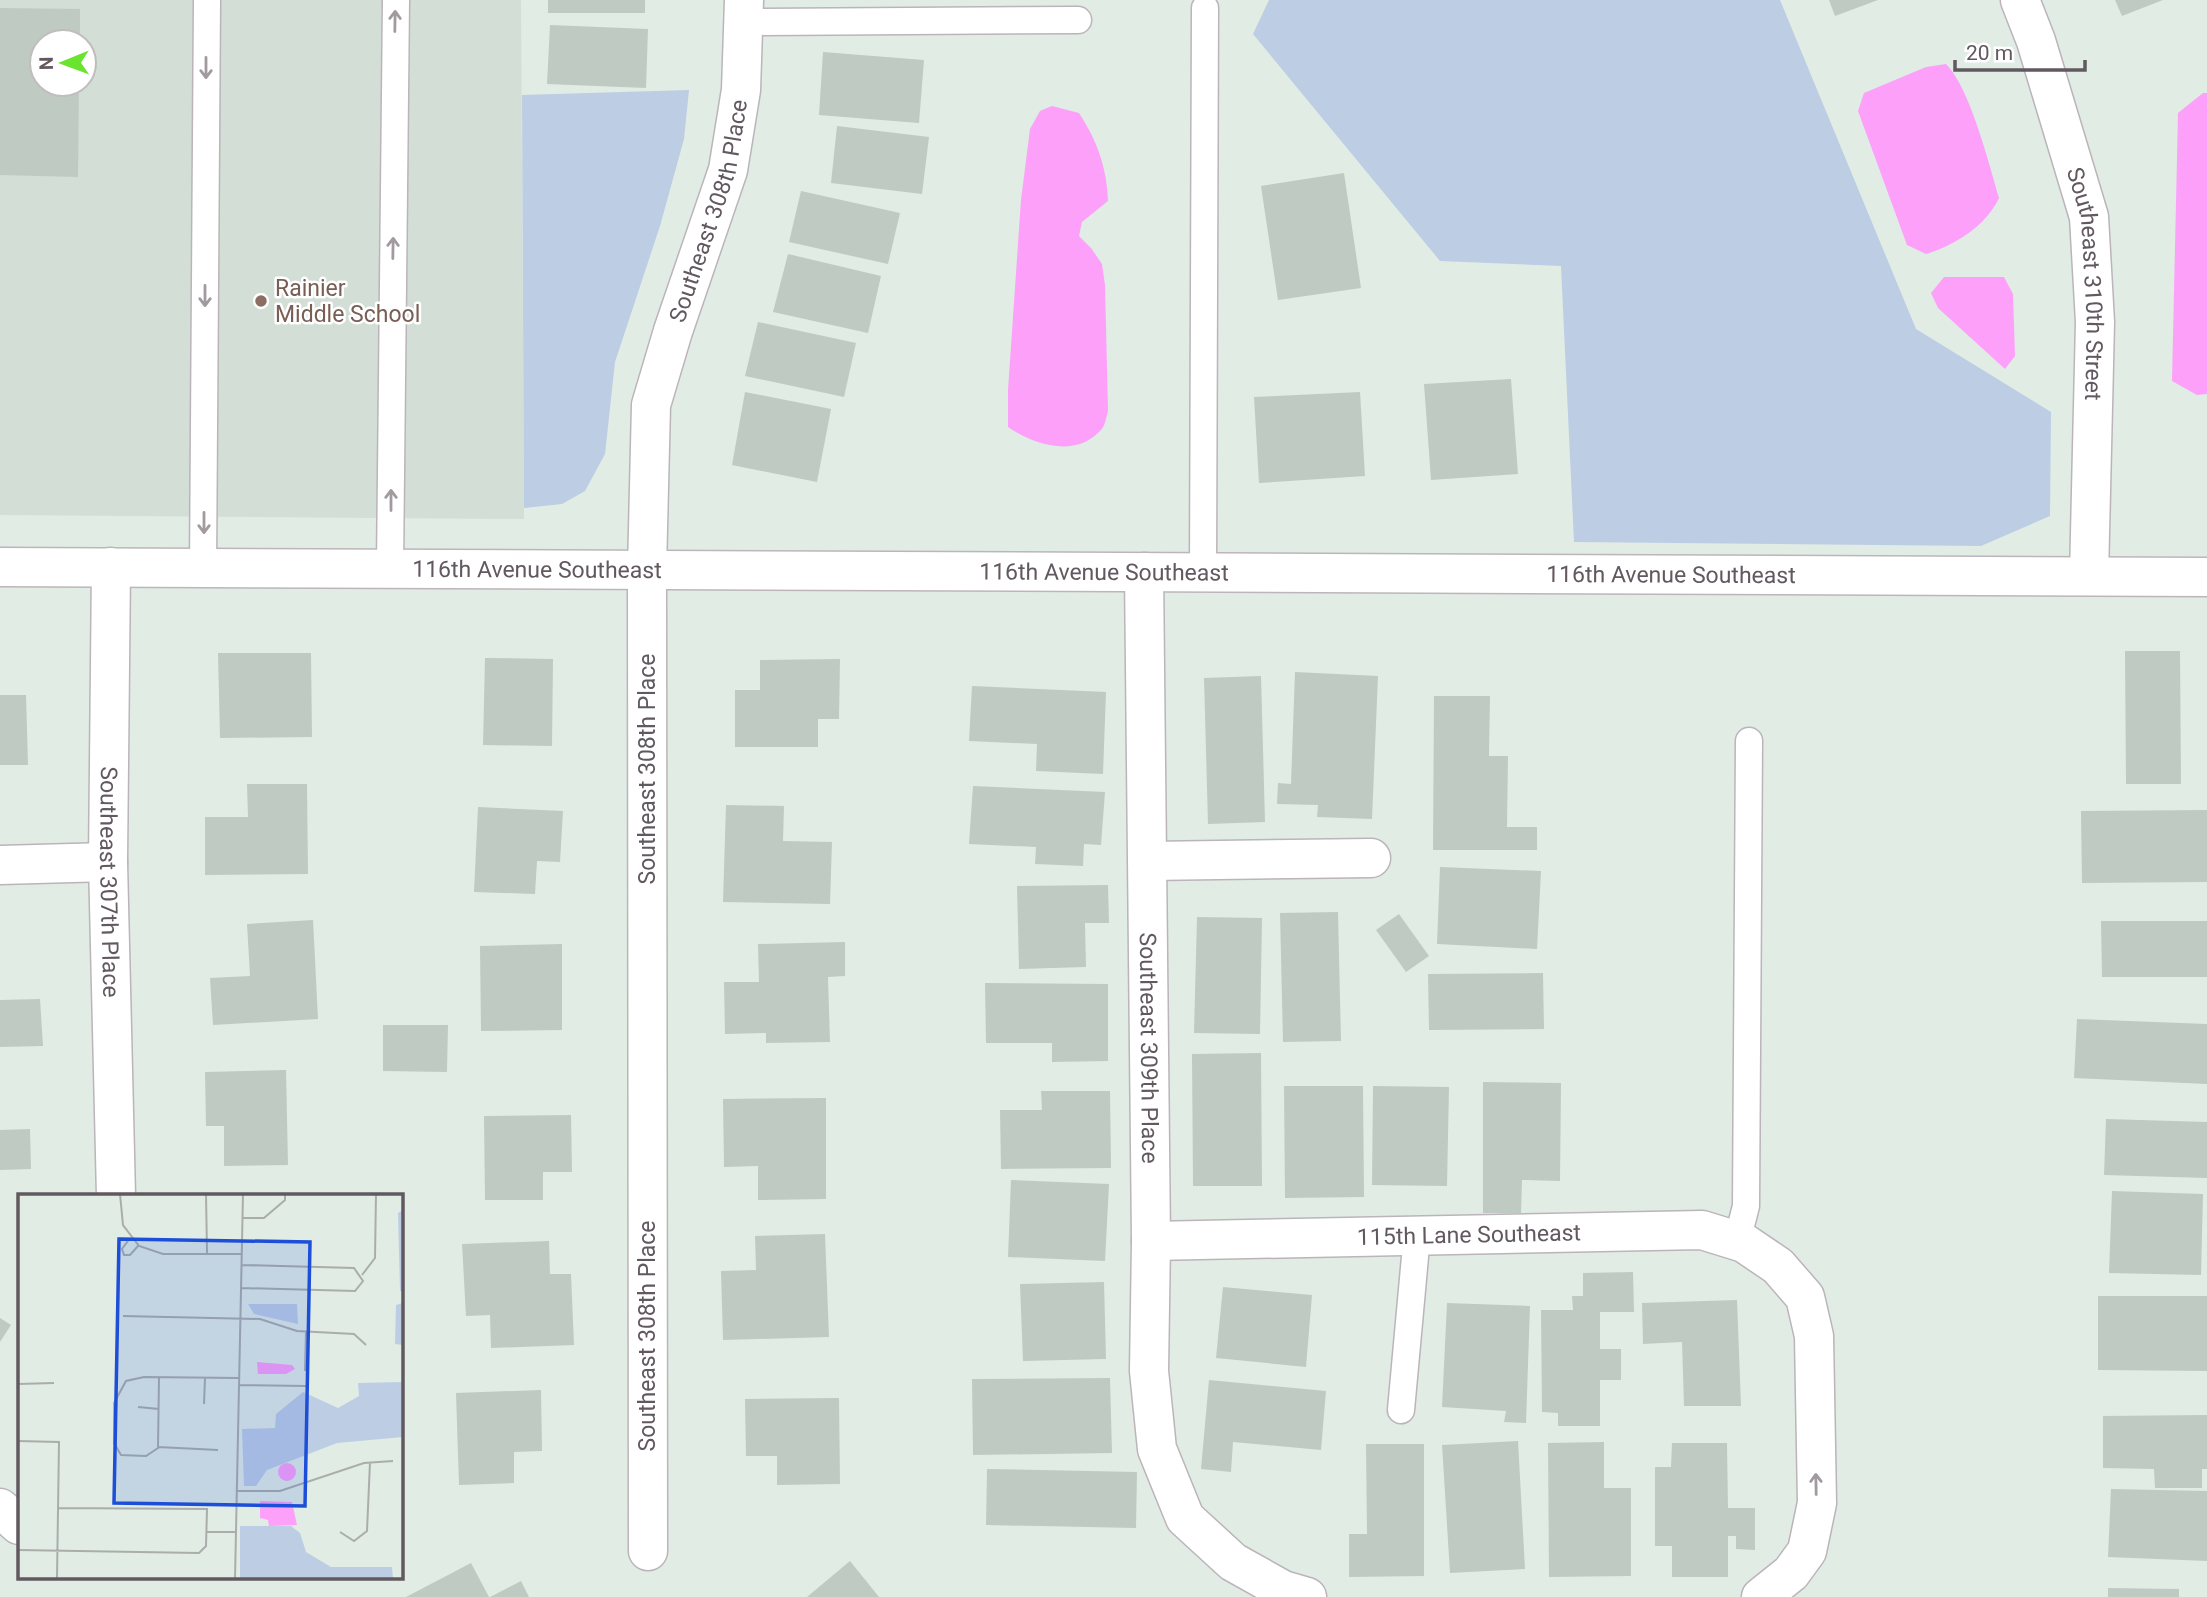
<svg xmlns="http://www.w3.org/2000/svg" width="2207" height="1597" viewBox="0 0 2207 1597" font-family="Roboto,sans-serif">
	<rect width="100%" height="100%" fill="#e1ece5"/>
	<path fill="#d2ded6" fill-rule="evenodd" d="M0,0h521l3,519 -524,-4zM42,42h42v42h-42z"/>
	<g fill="#bdcde4">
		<polygon points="1269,0 1780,0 1916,329 2051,412 2050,516 1981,546 1574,542 1561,266 1440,261 1253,34"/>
		<polygon points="689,90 684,139 660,226 615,362 605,454 585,491 562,504 524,508 522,95"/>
	</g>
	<g fill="#fda0fa">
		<path d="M1946,64c24,24 43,100 53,134 -13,28 -44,47 -73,56l-19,-9 -49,-134 6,-18 62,-26z"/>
		<polygon points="2203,93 2207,93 2207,394 2197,395 2172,381 2178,113"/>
		<path d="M1052,106l27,7c18,27 28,55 29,88l-26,21 -3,14 12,12 11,16 3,21 3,126c-2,7 -3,16 -8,20 -25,27 -66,14 -92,-4v-37l13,-190 9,-71 10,-18z"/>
		<polygon points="1944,277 2004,277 2013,294 2015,356 2005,369 1938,308 1931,293"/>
	</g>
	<g fill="#bfcac3">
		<rect x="548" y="0" width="97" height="13"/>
		<polygon points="1829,0 1878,0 1835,16"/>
		<polygon points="2115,0 2163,0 2122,16"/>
		<polygon points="0,8 80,9 80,42 42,42 42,84 79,84 78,177 0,175"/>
		<polygon points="550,25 648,29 646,88 547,84"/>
		<polygon points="823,52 924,60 919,123 819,115"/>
		<polygon points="837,126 929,137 922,194 831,183"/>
		<polygon points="1344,173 1361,288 1278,300 1261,186"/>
		<polygon points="801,191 900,213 888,264 789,242"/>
		<polygon points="788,254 881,276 868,333 773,312"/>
		<polygon points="758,322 856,343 844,397 745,376"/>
		<polygon points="1511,379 1518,474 1431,480 1424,384"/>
		<polygon points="745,392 831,409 817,482 732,465"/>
		<polygon points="1360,392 1365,476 1259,483 1254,397"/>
		<polygon points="2125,651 2180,651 2181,784 2126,784"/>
		<polygon points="218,653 311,653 312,737 220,738"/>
		<polygon points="485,658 553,659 552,746 483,745"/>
		<polygon points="840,659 839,719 818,719 818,747 735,747 735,690 760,690 760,660"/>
		<polygon points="1295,672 1378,676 1372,819 1317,817 1318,805 1277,804 1278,783 1291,784"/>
		<polygon points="1261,676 1265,822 1208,824 1204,678"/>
		<polygon points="972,686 1106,692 1103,774 1036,771 1037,744 969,741"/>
		<polygon points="0,695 26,695 28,765 0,765"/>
		<polygon points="1434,696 1490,696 1489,756 1508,756 1507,827 1537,827 1537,850 1433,850"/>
		<polygon points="247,784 307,784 308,874 205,875 205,817 248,817"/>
		<polygon points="973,786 1105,792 1101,845 1084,844 1083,866 1035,864 1036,847 969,844"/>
		<polygon points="726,805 784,806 783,841 832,842 830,904 723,902"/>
		<polygon points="478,807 563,811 560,862 537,861 535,894 474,892"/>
		<polygon points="2207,810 2207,882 2082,883 2081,811"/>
		<polygon points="1440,867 1541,871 1537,949 1437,944"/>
		<polygon points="1108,885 1109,923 1085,923 1086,967 1019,969 1017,886"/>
		<polygon points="1338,912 1341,1041 1283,1042 1280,913"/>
		<polygon points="1399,914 1429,956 1406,972 1376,930"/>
		<polygon points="1197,917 1262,918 1260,1034 1194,1033"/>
		<polygon points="313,920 318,1019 213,1025 210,978 250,976 247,924"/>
		<polygon points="2101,921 2207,921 2207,977 2102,977"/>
		<polygon points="845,942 845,976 828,977 830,1042 766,1043 766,1033 725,1034 724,982 759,982 758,944"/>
		<polygon points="562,944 562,1030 481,1031 480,946"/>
		<polygon points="1543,973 1544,1029 1429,1030 1428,974"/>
		<polygon points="985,983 1108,984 1108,1061 1052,1062 1052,1043 986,1043"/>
		<polygon points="40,999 43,1046 0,1047 0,1000"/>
		<polygon points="2077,1019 2207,1024 2207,1084 2074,1078"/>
		<polygon points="383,1025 448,1025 447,1072 383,1071"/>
		<polygon points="1261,1053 1262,1186 1193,1186 1192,1054"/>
		<polygon points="286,1070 288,1165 224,1166 224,1126 206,1126 205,1072"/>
		<polygon points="1483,1082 1561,1083 1560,1181 1522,1180 1521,1213 1483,1213"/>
		<polygon points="1284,1086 1363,1086 1364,1197 1285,1198"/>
		<polygon points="1373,1086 1449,1087 1447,1186 1372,1185"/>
		<polygon points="1041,1091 1110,1091 1111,1168 1001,1169 1000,1110 1042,1110"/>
		<polygon points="826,1098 826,1199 758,1200 758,1166 724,1167 723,1099"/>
		<polygon points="571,1115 572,1172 543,1172 543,1200 485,1200 484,1116"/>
		<polygon points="2106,1119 2207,1122 2207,1178 2104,1175"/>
		<polygon points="30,1129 31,1169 0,1170 0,1130"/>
		<polygon points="1011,1180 1109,1184 1105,1261 1008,1257"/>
		<polygon points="2112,1191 2203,1194 2201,1275 2109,1273"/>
		<polygon points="825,1234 829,1337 723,1340 721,1271 756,1270 755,1236"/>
		<polygon points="549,1241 550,1274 571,1274 574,1345 491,1348 490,1315 466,1316 462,1244"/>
		<polygon points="1633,1272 1634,1312 1600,1312 1600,1349 1621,1349 1621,1380 1600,1380 1600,1426 1558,1426 1558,1413 1542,1412 1541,1310 1573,1310 1572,1296 1583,1296 1583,1273"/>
		<polygon points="1104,1282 1106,1359 1023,1361 1020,1284"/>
		<polygon points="1223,1287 1312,1295 1306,1367 1216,1358"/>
		<polygon points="2098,1296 2207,1296 2207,1371 2098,1370"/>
		<polygon points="1737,1300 1741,1406 1684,1406 1682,1342 1643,1344 1642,1303"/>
		<polygon points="1447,1303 1530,1306 1526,1423 1504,1422 1506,1411 1442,1407"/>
		<polygon points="0,1318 11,1325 0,1342"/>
		<polygon points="1110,1378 1112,1453 973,1455 972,1379"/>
		<polygon points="1209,1380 1326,1391 1321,1450 1233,1442 1231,1472 1201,1469"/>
		<polygon points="541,1390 542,1451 514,1452 514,1483 459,1485 456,1393"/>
		<polygon points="839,1398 840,1484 777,1485 777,1456 746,1456 745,1399"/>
		<polygon points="2207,1415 2207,1469 2202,1469 2202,1488 2155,1488 2154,1469 2103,1468 2103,1416"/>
		<polygon points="1518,1441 1525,1569 1450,1573 1442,1445"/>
		<polygon points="1604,1442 1604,1488 1631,1488 1631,1576 1549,1577 1548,1443"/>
		<polygon points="1672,1443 1727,1443 1728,1508 1755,1508 1755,1550 1736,1549 1736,1536 1728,1536 1728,1577 1672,1577 1672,1546 1655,1546 1655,1467 1671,1467"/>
		<polygon points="1366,1444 1424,1444 1424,1576 1349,1577 1349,1534 1367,1534"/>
		<polygon points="987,1469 1137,1472 1136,1528 986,1525"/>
		<polygon points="2111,1489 2207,1491 2207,1561 2108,1557"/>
		<polygon points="850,1561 879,1597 807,1597"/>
		<polygon points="471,1563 489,1597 406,1597"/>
		<polygon points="521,1581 529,1597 490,1597"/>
		<polygon points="2108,1588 2179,1589 2179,1597 2108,1597"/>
	</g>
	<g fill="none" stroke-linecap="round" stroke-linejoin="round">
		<g stroke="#bbb4ba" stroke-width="29">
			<g id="lane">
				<polyline points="743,22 1078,20"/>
				<polyline points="203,568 207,0"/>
				<polyline points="390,568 396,0"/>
				<polyline points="1203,572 1205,8"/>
				<polyline points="1737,1241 1746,1206 1749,741"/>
				<polyline points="1401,1410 1417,1235"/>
			</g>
		</g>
		<g stroke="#bbb4ba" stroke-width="41">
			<g id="street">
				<path id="s1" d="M2020,0l16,41 53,176 6,105 -6,254"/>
				<path id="s2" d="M111,567l-3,295 8,334"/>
				<path id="s3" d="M1144,572l7,669 -2,130 8,78 28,69 48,44 50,28 24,7"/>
				<polyline points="1148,861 1371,858"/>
				<polyline points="0,865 108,862"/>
				<path id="s4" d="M1151,1241l551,-11 42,13 34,23 27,31 9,39 3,167 -10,48 -16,22 -30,24"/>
				<polyline points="0,1508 19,1525"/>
				<path id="s5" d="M648,1551l-1,-981 4,-165 22,-74 55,-161 13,-80 3,-90"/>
			</g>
		</g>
		<g stroke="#bdb5bb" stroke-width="41">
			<g id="secondary">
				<path id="s6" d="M0,567l2207,10"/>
			</g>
		</g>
		<use href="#lane" stroke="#fff" stroke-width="26"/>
		<use href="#street" stroke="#fff" stroke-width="38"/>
		<use href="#secondary" stroke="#fff" stroke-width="38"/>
	</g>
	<defs><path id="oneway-shaft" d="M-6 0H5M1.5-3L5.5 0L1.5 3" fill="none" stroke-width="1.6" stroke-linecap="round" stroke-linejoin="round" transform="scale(1.75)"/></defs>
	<g stroke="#a19ba0">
		<use href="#oneway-shaft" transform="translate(395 21) rotate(-89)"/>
		<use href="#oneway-shaft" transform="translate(206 68) rotate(90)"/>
		<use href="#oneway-shaft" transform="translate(393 248) rotate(-89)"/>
		<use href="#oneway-shaft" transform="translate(205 296) rotate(90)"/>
		<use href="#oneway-shaft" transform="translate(391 500) rotate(-90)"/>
		<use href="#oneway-shaft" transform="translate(204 523) rotate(90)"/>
		<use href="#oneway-shaft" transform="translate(1816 1484) rotate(-91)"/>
	</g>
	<circle fill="#8d6e63" stroke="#fff" stroke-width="2.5" cx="261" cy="301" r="7"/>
	<g text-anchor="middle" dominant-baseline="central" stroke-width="5" stroke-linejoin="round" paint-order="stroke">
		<g font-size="23" fill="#625960" stroke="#fff">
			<text stroke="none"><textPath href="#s5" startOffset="1349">Southeast 308th Place</textPath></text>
			<text stroke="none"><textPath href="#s1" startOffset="294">Southeast 310th Street</textPath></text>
			<text stroke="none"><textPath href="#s6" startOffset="537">116th Avenue Southeast</textPath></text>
			<text stroke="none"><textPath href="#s6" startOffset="1104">116th Avenue Southeast</textPath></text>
			<text stroke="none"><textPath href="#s6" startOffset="1671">116th Avenue Southeast</textPath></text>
			<text transform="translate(647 769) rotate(-90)">Southeast 308th Place</text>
			<text stroke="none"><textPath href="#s2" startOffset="315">Southeast 307th Place</textPath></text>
			<text stroke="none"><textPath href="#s3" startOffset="476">Southeast 309th Place</textPath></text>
			<text stroke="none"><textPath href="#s4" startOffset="318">115th Lane Southeast</textPath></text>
			<text transform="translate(647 1336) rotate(-90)">Southeast 308th Place</text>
		</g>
		<g font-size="23" fill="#785e54" stroke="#fff" text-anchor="start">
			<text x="275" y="288">Rainier<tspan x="275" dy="26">Middle School</tspan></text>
		</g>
	</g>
	<g transform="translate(18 1194)">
		<rect width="385" height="385" fill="#e1ece5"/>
		<path d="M385,16v81h-3l-2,-78zM385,109v42l-8,-1 1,-39zM230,110h49l1,20 -44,-10zM385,188v55l-66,6 -70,27 -11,16h-12l-2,-57 33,-1 1,-14 27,-22 35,16 21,-12 -1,-13zM222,332h51l9,7 6,19 25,15h61l1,12h-153z" fill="#bdcde4"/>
		<path d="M239,168l35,3 3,4 -9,5h-28zM260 278a9 9 0 1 1 18 0a9 9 0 1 1-18 0ZM242,307l32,1 5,23 -28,1 -1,-6 -8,-2z" fill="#fda0fa"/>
		<path fill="none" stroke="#aaadac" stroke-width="2" d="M102,0l3,31 16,21 24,8h79M188,0l1,59M225,24h21l21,-18v-6M112,44l-8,11 2,6h6l8,-9M344,81l13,-17 1,-64M223,94l114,3 8,-10 -9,-13 -112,-3M105,122l137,3 37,12 57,3 12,11M287,177l1,-40M141,183l-1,71 -12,8 -25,-1 -7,-12v-40l12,-22 18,-4 95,1M0,190l36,-1M221,191l67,1M186,210l1,-26M120,213l21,2M0,247l41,1 -2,137M140,253l60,3M219,297h43l84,-28 29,-2M189,338h29M322,338l14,9 13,-10 3,-69M0,356l181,3 7,-7 1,-37 -149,-1M217,385l8,-385"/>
		<path fill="#1d4ed8" fill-opacity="0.15" stroke="#1d4ed8" stroke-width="3.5" d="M101,45l191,3 -5,264 -191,-3z"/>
		<rect width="385" height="385" fill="none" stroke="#625960" stroke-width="3.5"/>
	</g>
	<g transform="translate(63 63) rotate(269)"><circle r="33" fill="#ffffff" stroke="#c0bdbf" stroke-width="2"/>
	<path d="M0-5L12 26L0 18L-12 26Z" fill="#6ae42f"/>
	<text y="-10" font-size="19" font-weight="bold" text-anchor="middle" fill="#625960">N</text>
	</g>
	<path d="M1955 60v10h130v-10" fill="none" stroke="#625960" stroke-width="3.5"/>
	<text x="1966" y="60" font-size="21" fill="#625960" stroke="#ffffff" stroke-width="5" paint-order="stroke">20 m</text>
</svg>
